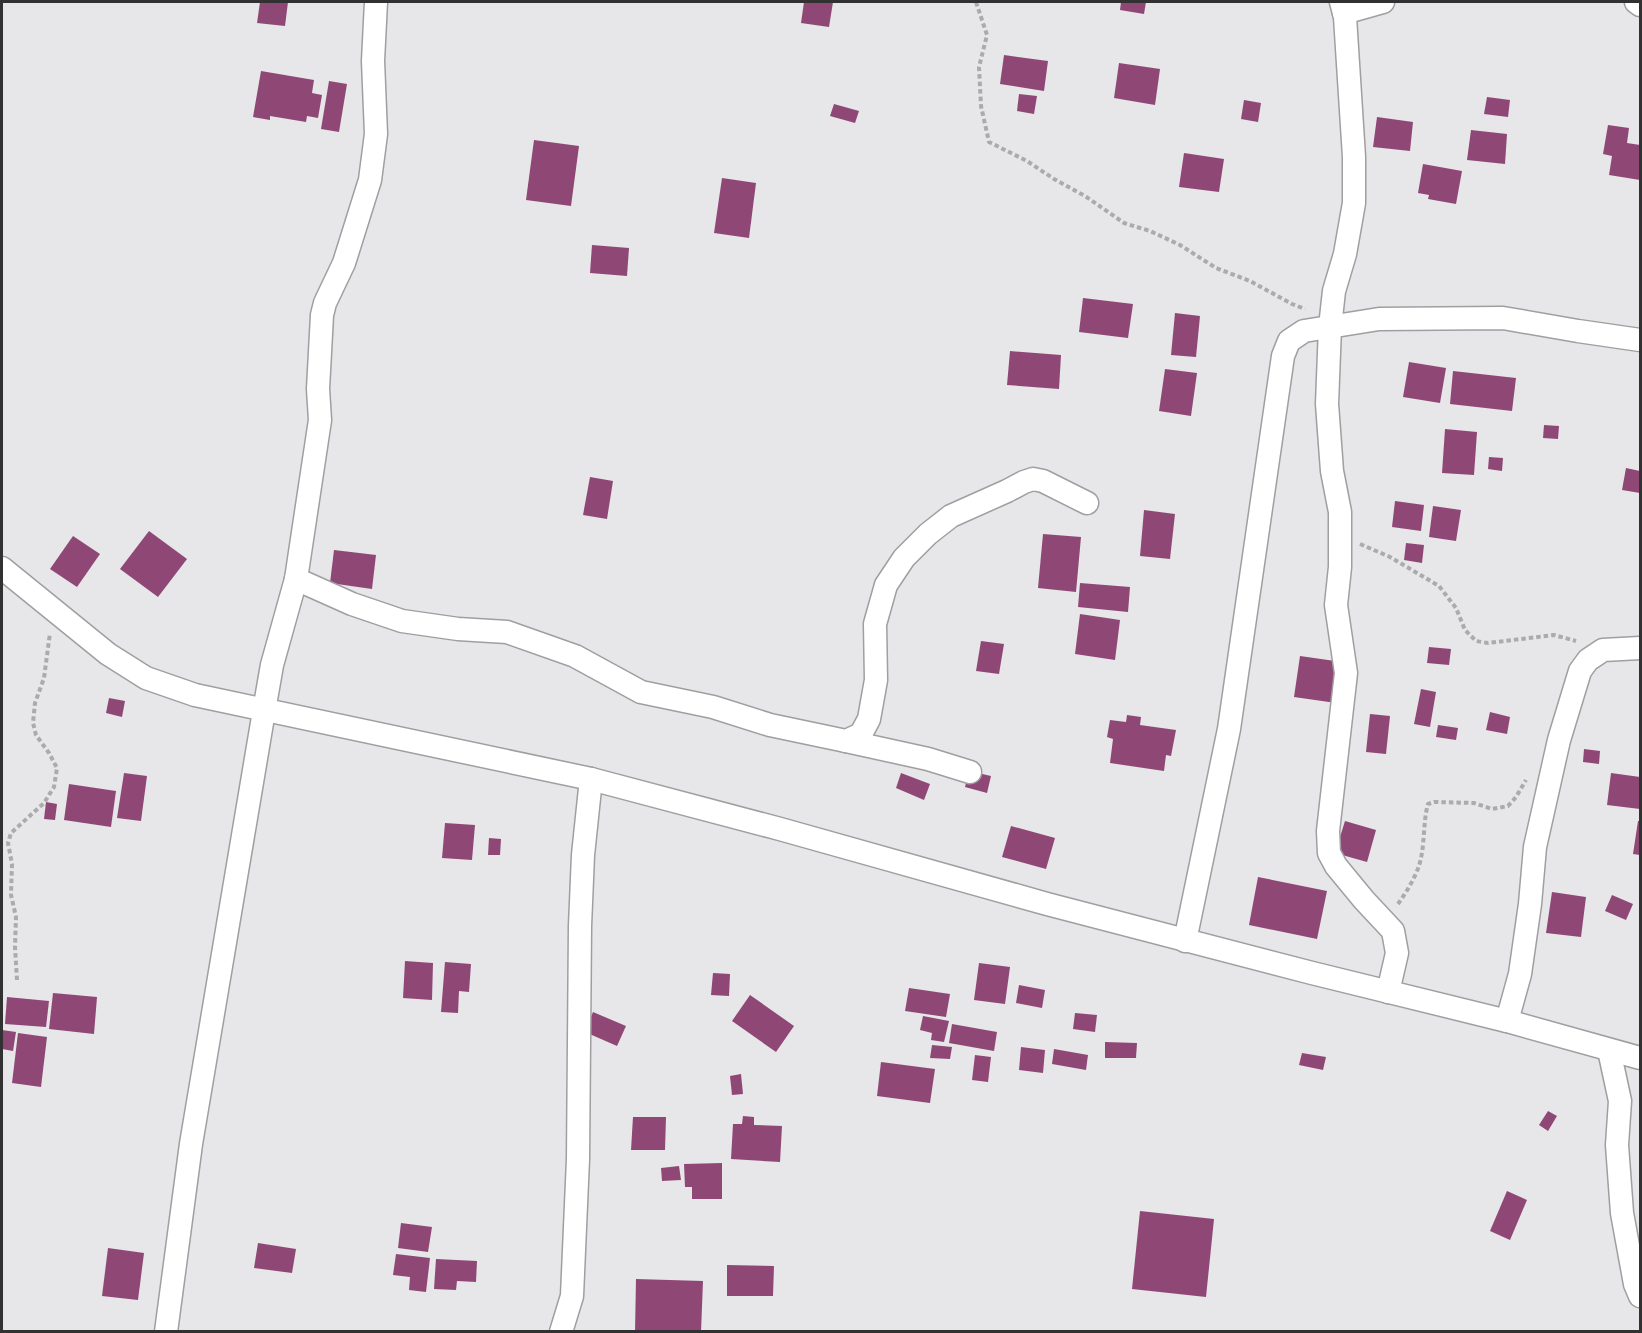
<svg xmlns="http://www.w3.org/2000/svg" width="1642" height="1333" viewBox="0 0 1642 1333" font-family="Roboto,sans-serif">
	<rect width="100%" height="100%" fill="#e7e6e9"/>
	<g fill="#8f4876">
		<polygon points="260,2 288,2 285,26 257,23"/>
		<polygon points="804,2 833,2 829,27 801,23"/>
		<polygon points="1121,2 1146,2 1144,14 1120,10"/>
		<polygon points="1004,55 1048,61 1044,91 1000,84"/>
		<polygon points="1119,63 1160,69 1155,105 1114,98"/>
		<polygon points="261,71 314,80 312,93 322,95 318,118 307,116 306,122 270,116 270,120 253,117"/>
		<polygon points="329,81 347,84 339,132 321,129"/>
		<polygon points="1019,94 1037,96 1034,114 1017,111"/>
		<polygon points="1487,97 1510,100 1508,117 1484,114"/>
		<polygon points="1244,100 1261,103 1258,122 1241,119"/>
		<polygon points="834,104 859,111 855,123 830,116"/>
		<polygon points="1377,117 1413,122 1410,151 1373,147"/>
		<polygon points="1608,125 1629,128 1627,143 1640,145 1640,180 1609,175 1612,156 1603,154"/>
		<polygon points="1471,130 1507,134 1505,164 1467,160"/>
		<polygon points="534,140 579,146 571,206 526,200"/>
		<polygon points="1184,153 1224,159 1219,192 1179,187"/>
		<polygon points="1423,164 1462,171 1456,204 1428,199 1429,195 1418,193"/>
		<polygon points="722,178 756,183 749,238 714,233"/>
		<polygon points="592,245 629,248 627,276 590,273"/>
		<polygon points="1083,298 1133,304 1128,338 1079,332"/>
		<polygon points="1175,313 1200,316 1196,357 1171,355"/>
		<polygon points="1010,351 1061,355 1059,389 1007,385"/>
		<polygon points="1409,362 1446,368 1440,403 1403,397"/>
		<polygon points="1165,369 1197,373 1191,416 1159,411"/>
		<polygon points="1453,371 1516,378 1512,411 1450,404"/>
		<polygon points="1544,425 1559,426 1558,439 1543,438"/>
		<polygon points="1445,429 1477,432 1474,475 1442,473"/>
		<polygon points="1489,457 1503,458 1502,471 1488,469"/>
		<polygon points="1626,468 1640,471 1640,493 1622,490"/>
		<polygon points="590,477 613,481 607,519 583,515"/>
		<polygon points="1395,501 1424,505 1421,531 1392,527"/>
		<polygon points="1433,506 1461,510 1456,541 1429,537"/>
		<polygon points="1144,510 1175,514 1170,559 1140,556"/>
		<polygon points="149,531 187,559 158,597 120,569"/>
		<polygon points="1043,534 1081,537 1076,592 1038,588"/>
		<polygon points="73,536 100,554 77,587 50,569"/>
		<polygon points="1406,543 1424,545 1422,563 1404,560"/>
		<polygon points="334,550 376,555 372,589 330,583"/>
		<polygon points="1080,583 1130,587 1128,612 1078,607"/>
		<polygon points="1080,614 1120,620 1115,660 1075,654"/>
		<polygon points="981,641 1004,644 999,674 976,671"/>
		<polygon points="1429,647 1451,649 1449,665 1427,663"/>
		<polygon points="1300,656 1342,662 1336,703 1294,697"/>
		<polygon points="1421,689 1436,692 1430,727 1414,724"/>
		<polygon points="109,698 125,701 122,717 106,713"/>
		<polygon points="1490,712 1510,717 1507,734 1486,730"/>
		<polygon points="1370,714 1390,716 1386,754 1366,752"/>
		<polygon points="1127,715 1141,717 1140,725 1176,730 1171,756 1166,755 1164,771 1110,763 1113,739 1107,737 1110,720 1126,722"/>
		<polygon points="1438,725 1458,728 1456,740 1436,737"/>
		<polygon points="1584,749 1600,751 1599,764 1583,762"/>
		<polygon points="969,771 991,776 987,793 965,787"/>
		<polygon points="124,773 147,776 141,821 117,818"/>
		<polygon points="901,773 930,784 924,800 896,788"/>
		<polygon points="1611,773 1640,777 1640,809 1607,805"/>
		<polygon points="69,784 116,791 111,827 64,820"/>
		<polygon points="46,802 57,804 55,820 44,819"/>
		<polygon points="1345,821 1376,830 1367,862 1335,853"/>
		<polygon points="1638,821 1640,821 1640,855 1633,854"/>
		<polygon points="445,823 475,825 472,860 442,858"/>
		<polygon points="1011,826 1055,838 1046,869 1002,857"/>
		<polygon points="489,838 501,839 500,855 488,855"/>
		<polygon points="1258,877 1327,891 1317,939 1249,925"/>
		<polygon points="1552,892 1586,897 1581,937 1546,933"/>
		<polygon points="1612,895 1633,904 1626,920 1605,911"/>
		<polygon points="405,961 433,963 432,1000 403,998"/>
		<polygon points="445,962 471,964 469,992 459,991 458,1013 441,1012"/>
		<polygon points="979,963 1010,967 1005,1004 974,1000"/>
		<polygon points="713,973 730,974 729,996 711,995"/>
		<polygon points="1019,985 1045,990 1042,1008 1016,1003"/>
		<polygon points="909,988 950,994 946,1017 905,1011"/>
		<polygon points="53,993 97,997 94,1034 49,1029"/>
		<polygon points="750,995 794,1026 776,1052 732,1021"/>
		<polygon points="7,997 49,1001 46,1027 5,1024"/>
		<polygon points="593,1012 626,1026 617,1046 585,1032"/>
		<polygon points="1075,1013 1097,1015 1095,1032 1073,1029"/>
		<polygon points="923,1016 949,1021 944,1042 931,1040 932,1033 920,1030"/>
		<polygon points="952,1024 997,1032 994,1051 949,1043"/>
		<polygon points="2,1030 16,1032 13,1051 2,1049"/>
		<polygon points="18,1033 47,1037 41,1087 12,1083"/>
		<polygon points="1105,1042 1137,1043 1136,1058 1105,1058"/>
		<polygon points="932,1045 952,1047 950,1059 930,1058"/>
		<polygon points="1021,1047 1045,1050 1043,1073 1019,1070"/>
		<polygon points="1054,1049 1088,1055 1086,1070 1052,1064"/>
		<polygon points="1302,1053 1326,1057 1323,1070 1299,1065"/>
		<polygon points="975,1055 991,1057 988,1082 972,1080"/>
		<polygon points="881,1062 935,1069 930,1103 877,1096"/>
		<polygon points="741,1074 743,1094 732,1095 730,1076"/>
		<polygon points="1548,1111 1557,1116 1548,1131 1539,1125"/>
		<polygon points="743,1116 754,1117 754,1125 782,1126 780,1162 731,1159 733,1124 742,1124"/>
		<polygon points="633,1117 666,1117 665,1150 631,1150"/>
		<polygon points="722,1163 722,1199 692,1199 692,1187 685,1187 684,1164"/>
		<polygon points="679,1166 681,1180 662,1181 661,1168"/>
		<polygon points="1507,1191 1527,1200 1510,1240 1490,1231"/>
		<polygon points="1140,1211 1214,1219 1206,1297 1132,1289"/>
		<polygon points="401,1223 432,1227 428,1252 398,1248"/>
		<polygon points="258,1243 296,1249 292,1273 254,1268"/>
		<polygon points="108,1248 144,1253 138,1300 102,1296"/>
		<polygon points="396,1254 430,1258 426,1292 409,1290 410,1277 393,1275"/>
		<polygon points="436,1259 477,1261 476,1282 457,1281 456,1290 434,1289"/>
		<polygon points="727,1265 774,1266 773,1296 727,1296"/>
		<polygon points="636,1279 703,1281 701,1332 635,1332"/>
	</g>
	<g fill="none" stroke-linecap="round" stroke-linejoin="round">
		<g stroke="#9f9ea1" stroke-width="25">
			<g id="minor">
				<polyline points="1341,2 1345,17 1354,157 1354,203 1345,254 1334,291 1330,327 1327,404 1332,471 1340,512 1340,567 1336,605 1346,673 1328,831 1329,853 1336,866 1364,900 1393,931 1397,953 1388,992"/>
				<polyline points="1636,2 1640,5"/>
				<polyline points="1344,13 1383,2"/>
				<polyline points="2,568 108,654 146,678 195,695 591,779 780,829 1047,904 1312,973 1507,1021 1640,1058"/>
				<polyline points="296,579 352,604 402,621 458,629 507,632 575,656 641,692 713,707 770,725 846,741 861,734 869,719 876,680 875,624 886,585 904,558 928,534 951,516 1007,491 1024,482 1033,479 1043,481 1087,503"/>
				<polyline points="846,741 928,759 970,772"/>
				<polyline points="1185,941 1229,729 1283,356 1289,341 1304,331 1379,319 1503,318 1578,331 1640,340"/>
				<polyline points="1507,1021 1520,974 1530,904 1535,847 1559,740 1580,671 1588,660 1603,650 1640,648"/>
				<polyline points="1609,1050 1620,1101 1617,1145 1622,1213 1635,1284 1640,1296"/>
				<polyline points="166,1332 191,1144 264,711 272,665 296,579 320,420 318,389 322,315 325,303 344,263 370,180 376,134 373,61 376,2"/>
				<polyline points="561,1332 572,1296 578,1159 580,926 583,855 591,779"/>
			</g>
		</g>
		<g stroke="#abaaad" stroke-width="4" stroke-dasharray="4.5 3" stroke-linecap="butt">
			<polyline points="976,2 987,35 979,67 981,106 989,142 1027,161 1054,179 1085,196 1124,223 1150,231 1180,245 1216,268 1250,281 1292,304 1305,309"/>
			<polyline points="1360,544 1390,557 1439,586 1456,608 1465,630 1476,641 1488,643 1554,635 1576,641"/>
			<path d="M1398,904c7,-10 14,-21 19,-33 9,-21 5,-46 11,-67l6,-2 40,1 18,6 16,-3 8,-9 10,-17"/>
			<polyline points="17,980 15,947 16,917 11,895 12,864 8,843 11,833 44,803 54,787 57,768 49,753 36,735 33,723 35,703 44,678 50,633"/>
		</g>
		<use href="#minor" stroke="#fff" stroke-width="22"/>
	</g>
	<rect width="1642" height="1333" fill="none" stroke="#313132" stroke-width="6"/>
</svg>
